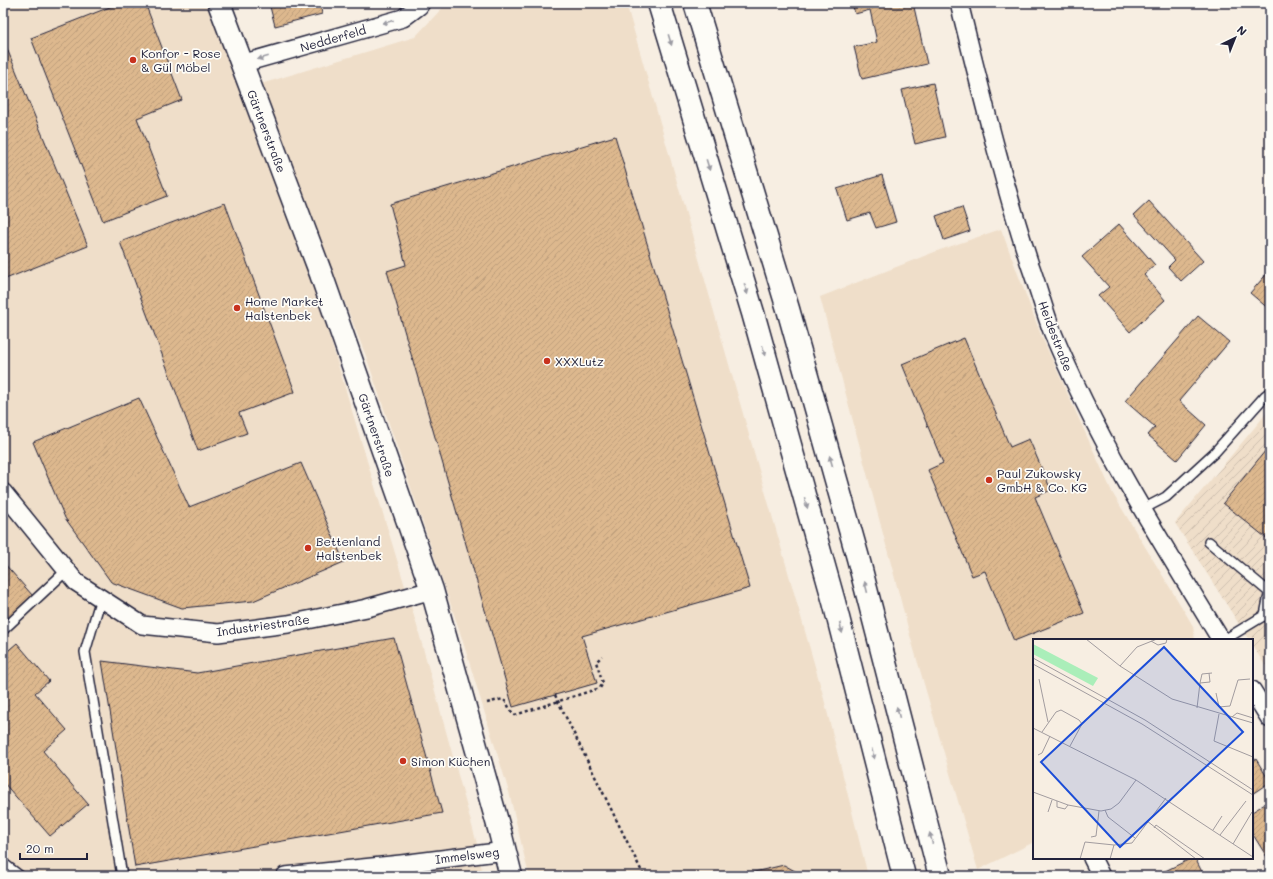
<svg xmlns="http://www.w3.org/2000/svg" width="1273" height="879" viewBox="0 0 1273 879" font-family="Mali,sans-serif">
	<defs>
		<pattern id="industrial-furrows" width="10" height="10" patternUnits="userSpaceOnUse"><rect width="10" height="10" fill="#efdec9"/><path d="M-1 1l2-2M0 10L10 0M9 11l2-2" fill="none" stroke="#cdbeae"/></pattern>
		<pattern id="building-hatch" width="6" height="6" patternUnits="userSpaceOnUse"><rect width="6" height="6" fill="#ddb88e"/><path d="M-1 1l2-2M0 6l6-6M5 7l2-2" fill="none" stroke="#bd9e7b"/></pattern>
	</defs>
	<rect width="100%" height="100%" fill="#f7eee2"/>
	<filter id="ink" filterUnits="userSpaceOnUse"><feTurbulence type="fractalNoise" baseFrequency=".025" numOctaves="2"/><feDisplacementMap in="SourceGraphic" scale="8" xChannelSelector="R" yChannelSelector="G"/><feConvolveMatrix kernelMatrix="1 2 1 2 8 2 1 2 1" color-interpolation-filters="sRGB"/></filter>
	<g filter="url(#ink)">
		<g fill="#efdec9">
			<polygon points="3,3 215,3 317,295 417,626 477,844 483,876 3,876"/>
			<polygon points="447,3 626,3 822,691 868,876 529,876 509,792 459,629 366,356 273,121 261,84 415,37"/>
			<polygon points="1001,229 1041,335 1113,494 1186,614 1193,626 1195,640 1034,640 1034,842 978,870 911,639 820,297 937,251"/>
		</g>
		<polygon fill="url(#industrial-furrows)" points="1270,409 1270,673 1252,645 1252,640 1249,640 1175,523"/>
		<g fill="url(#building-hatch)" stroke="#22223b">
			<polygon points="120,3 145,3 182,100 137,118 167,196 103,221 31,38"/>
			<polygon points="269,3 320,3 322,14 275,26"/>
			<polygon points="852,3 913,3 927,64 862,79 854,47 877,42 870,10 855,14"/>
			<polygon points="3,39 88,246 3,280"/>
			<polygon points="933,83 945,137 915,144 902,90"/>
			<polygon points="615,136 750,588 582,636 597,683 513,707 387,271 406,265 390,204"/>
			<polygon points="882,175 896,222 876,228 870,213 847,220 837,189"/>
			<polygon points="1149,201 1203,261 1181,281 1168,267 1175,260 1134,215"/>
			<polygon points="225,203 295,392 239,413 247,433 198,451 120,242"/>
			<polygon points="962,207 970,231 944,240 936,216"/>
			<polygon points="1119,224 1155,265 1144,275 1165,300 1130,332 1098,296 1109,287 1082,257"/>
			<polygon points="1270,270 1270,310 1250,293"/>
			<polygon points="1198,316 1229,342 1179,401 1206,425 1177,460 1148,435 1155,427 1125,401"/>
			<polygon points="964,338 1010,447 1029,439 1051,490 1035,497 1084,613 1014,641 985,571 972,576 928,470 943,463 902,364"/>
			<polygon points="139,398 189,507 301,463 344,562 253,601 182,608 111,582 65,518 33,442"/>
			<polygon points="1270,445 1270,541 1223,503"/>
			<polygon points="3,562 33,596 3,622"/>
			<polygon points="394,638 442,813 135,867 102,661 197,673"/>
			<polygon points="17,643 49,681 35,693 67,730 43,751 88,804 50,836 3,782 3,655"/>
			<polygon points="1256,759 1270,782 1252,794 1252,761"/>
			<polygon points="1270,801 1270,862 1252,833 1252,812"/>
			<polygon points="1192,858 1195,858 1204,876 1162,876 1161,873"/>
			<polygon points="784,865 804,876 737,876"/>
		</g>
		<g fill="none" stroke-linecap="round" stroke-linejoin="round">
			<g stroke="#22223b" stroke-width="12">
				<g id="lane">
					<polyline points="1141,510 1166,497 1215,452 1265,396 1270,392"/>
					<polyline points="1209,542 1269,592"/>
					<polyline points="101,598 85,652 122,876"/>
					<polyline points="1269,618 1265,615 1270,590"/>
					<polyline points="3,630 66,571"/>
					<polyline points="1224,640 1265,615"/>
					<polyline points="3,863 20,876"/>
				</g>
			</g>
			<g stroke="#22223b" stroke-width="20">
				<g id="street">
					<path d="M959,3c22,88 43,176 71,262 8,22 14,45 22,66 45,109 108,209 169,309"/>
					<polyline points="241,64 403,18 419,6 421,3"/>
					<polyline points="3,492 76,582 142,625 218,633 288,624 367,608 432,590"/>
					<polyline points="1252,690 1270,719"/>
					<polyline points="1092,858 1101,876"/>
					<polyline points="285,876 401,864 505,851"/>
				</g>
			</g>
			<g stroke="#22223b" stroke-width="25">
				<polyline id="secondary" points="219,3 321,274 432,590 500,832 511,876"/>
			</g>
			<g stroke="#22223b" stroke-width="25">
				<g id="highway">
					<polyline points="659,3 753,313 834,602 904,876"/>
					<polyline points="695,3 788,309 858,558 940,876"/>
				</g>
			</g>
			<g stroke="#22223b" stroke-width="2.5" stroke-dasharray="3 3" stroke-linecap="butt">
				<polyline points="555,695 644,876"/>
				<path d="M487,703l16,-4c6,5 6,12 12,16l85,-27 3,-5 -7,-21 6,-6"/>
			</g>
			<use href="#lane" stroke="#fdfcf7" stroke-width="9"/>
			<use href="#street" stroke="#fdfcf7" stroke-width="17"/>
			<use href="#secondary" stroke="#fdfcf7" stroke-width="22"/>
			<use href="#highway" stroke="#fdfcf7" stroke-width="22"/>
		</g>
		<defs><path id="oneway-solid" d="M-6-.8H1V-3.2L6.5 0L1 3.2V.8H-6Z"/></defs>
		<g fill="#9a9aa2">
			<use href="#oneway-solid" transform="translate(388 22) rotate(164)"/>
			<use href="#oneway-solid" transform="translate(670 40) rotate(73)"/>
			<use href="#oneway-solid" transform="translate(263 58) rotate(164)"/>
			<use href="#oneway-solid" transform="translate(708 165) rotate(73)"/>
			<use href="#oneway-solid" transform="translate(746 289) rotate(73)"/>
			<use href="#oneway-solid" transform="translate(764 351) rotate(74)"/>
			<use href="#oneway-solid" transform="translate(831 461) rotate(-106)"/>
			<use href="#oneway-solid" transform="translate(806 503) rotate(74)"/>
			<use href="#oneway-solid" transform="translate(866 587) rotate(-104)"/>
			<use href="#oneway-solid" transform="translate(841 628) rotate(76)"/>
			<use href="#oneway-solid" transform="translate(898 712) rotate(-104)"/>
			<use href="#oneway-solid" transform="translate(873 754) rotate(76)"/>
			<use href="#oneway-solid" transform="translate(931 838) rotate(-104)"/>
		</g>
	</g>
	<g fill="#c8321e" stroke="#fdfcf7" stroke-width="1.5">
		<circle cx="133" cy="60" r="4"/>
		<circle cx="237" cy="308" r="4"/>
		<circle cx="547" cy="361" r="4"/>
		<circle cx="989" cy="480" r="4"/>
		<circle cx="308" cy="548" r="4"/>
		<circle cx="403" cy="761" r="4"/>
	</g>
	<g text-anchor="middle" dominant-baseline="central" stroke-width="3.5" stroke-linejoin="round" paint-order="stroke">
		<g font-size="12" fill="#22223b" stroke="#fdfcf7">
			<text transform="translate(333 38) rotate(-16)">Nedderfeld</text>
			<text transform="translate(267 131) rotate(69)">Gärtnerstraße</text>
			<text transform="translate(1056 336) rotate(69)">Heidestraße</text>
			<text transform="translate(377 435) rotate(71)">Gärtnerstraße</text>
			<text transform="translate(263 625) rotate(-8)">Industriestraße</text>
			<text transform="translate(467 855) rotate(-7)">Immelsweg</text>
		</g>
		<g font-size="12" fill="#22223b" stroke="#fdfcf7" text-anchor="start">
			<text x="141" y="53">Konfor - Rose<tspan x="141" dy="14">&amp; Gül Möbel</tspan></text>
			<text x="245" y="301">Home Market<tspan x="245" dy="14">Halstenbek</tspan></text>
			<text x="555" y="361">XXXLutz</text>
			<text x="997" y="473">Paul Zukowsky<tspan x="997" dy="14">GmbH &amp; Co. KG</tspan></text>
			<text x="316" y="541">Bettenland<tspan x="316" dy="14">Halstenbek</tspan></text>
			<text x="411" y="761">Simon Küchen</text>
		</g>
	</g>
	<g transform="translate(1033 639)">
		<rect width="220" height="220" fill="#f7eee2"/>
		<path d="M0,5l65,34 -5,8 -60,-32z" fill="#aaeeb9"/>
		<path fill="none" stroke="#a29c9f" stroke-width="1" d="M53,0l34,27 52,33 81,24M118,2l7,4 8,-2 1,-4M0,19l112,62 108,70M0,25l109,60 111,71M87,27l17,-19 20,-8M6,40l9,43M167,44l2,-9 10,-1M183,54l3,14 11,-1 8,-26 12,-1M164,69l3,-25 10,-1 -1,-9M186,75l-5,27 39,16M199,78l5,-4 16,5M0,89l103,52 117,77M9,93l14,-20 5,-2 18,10 3,4 -12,22M5,116l4,-2 8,-17M0,153l35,13 33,6 10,-2 8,-6 17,-23M24,162v6l8,2 3,-4M72,171l3,7 27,21M15,173l4,-12M114,182l49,38M121,189l2,-3 49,34M180,191l9,-14M187,196l26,-34M58,198l5,-1 3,-25M200,205l19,-32M47,220l5,-17 29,3 18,-2 34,-45M77,220l4,-14"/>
		<path fill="#1d4ed8" fill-opacity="0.15" stroke="#1d4ed8" stroke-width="2" d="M131,8l79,85 -123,115 -79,-85z"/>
		<rect width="220" height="220" fill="none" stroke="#22223b" stroke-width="2"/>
	</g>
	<rect width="1273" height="879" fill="none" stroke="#fdfcf7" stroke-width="16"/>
	<rect x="8" y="8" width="1257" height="863" fill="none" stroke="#22223b" stroke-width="1.5" filter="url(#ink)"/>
	<g transform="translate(1235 38) rotate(43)" stroke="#fdfcf7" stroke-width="3" paint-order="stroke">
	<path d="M0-3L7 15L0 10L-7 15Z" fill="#22223b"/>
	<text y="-6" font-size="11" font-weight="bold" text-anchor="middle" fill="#22223b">N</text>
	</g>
	<path d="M20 853v6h67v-6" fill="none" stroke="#22223b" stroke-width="2"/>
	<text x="26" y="853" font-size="12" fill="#22223b" stroke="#fdfcf7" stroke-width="3" paint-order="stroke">20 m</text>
</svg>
